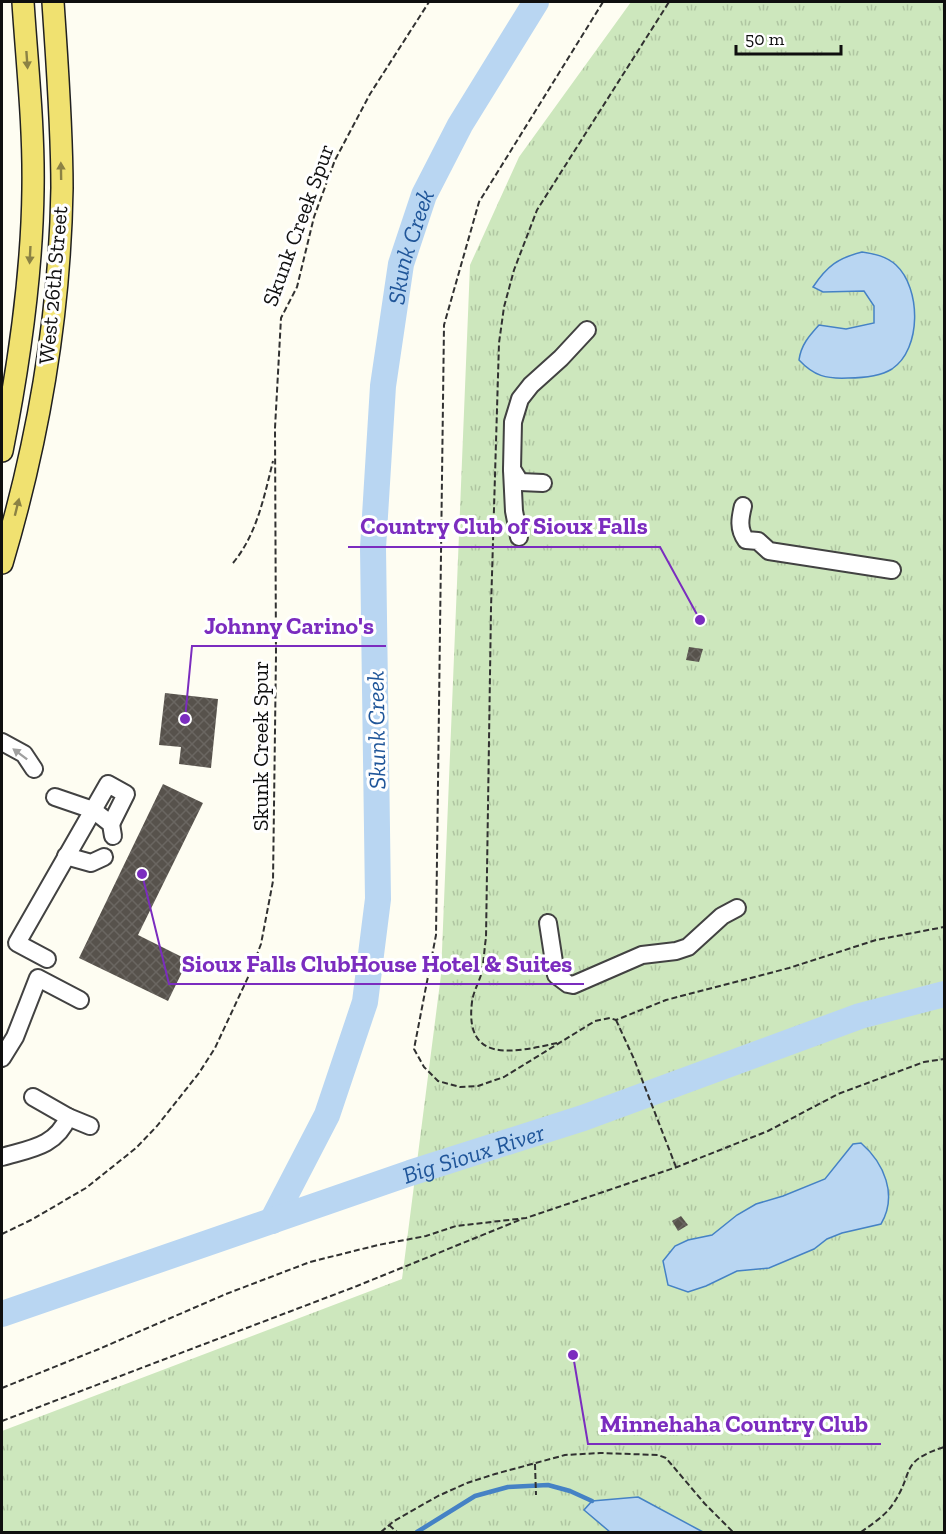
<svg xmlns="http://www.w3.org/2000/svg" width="946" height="1534" viewBox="0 0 946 1534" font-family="'Zilla Slab',serif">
	<defs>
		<pattern id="grass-tufts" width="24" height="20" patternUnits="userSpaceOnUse" patternTransform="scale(1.5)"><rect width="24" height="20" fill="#cde7bd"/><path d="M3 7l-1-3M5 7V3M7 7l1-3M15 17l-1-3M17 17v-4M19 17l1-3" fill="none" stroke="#afc5a1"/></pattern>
		<pattern id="building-cross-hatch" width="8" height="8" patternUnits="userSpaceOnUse" patternTransform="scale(1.5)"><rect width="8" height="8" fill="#57524c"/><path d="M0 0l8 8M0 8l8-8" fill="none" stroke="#6a6661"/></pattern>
	</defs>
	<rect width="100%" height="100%" fill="#fefdf2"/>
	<polygon fill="url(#grass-tufts)" points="631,2 944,2 944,1532 2,1532 2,1431 402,1279 441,975 470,265 519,157"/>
	<g fill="#b9d6f2" stroke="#4582c5" stroke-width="1.5">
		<path d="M862,252c13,2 24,4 34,13 25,23 26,84 -4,104 -13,8 -29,9 -44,9 -22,1 -34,-2 -49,-18 2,-15 10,-24 20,-35l27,4 28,-6v-17l-10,-15 -41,1 -10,-5c14,-21 25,-29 49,-35z"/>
		<path d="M861,1143c23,20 37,52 20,81l-39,9 -15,6 -13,10 -45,19 -32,3 -31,15 -18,6 -20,-7 -5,-24 12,-15 13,-6 24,-5 25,-20 19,-11 27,-8 42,-17 28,-35z"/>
		<polygon points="638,1497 703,1532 610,1532 584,1510 592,1501"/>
	</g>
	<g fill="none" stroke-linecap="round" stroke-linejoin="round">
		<polyline stroke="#4582c5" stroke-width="4.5" points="417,1532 475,1496 508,1487 548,1485 570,1491 592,1501"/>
		<g stroke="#b9d6f2" stroke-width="26">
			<path id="s1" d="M272,1221l55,-106 38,-113 13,-103 -5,-351 10,-162 18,-122 23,-69 36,-70 76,-123"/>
			<path id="s2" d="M2,1314l408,-141 173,-55 277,-102 84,-22"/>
		</g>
	</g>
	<g fill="url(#building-cross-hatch)">
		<polygon points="689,647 703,649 699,662 686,660"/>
		<polygon points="165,693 218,699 211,768 179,764 181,747 159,745"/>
		<polygon points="163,784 203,803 138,935 188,960 168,1001 79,958"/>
		<polygon points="681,1216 688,1225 678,1231 672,1221"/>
	</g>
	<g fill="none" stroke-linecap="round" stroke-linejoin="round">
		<g stroke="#424242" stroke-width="20">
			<g id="minor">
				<polyline points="512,470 514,511 519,537"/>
				<polyline points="543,483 520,482 512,469 513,422 520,399 531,385 561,358 587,330"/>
				<path d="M743,506c-3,12 -5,23 3,34l12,1 11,10 123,19"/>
				<polyline points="2,742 24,754 34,769"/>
				<polyline points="55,797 93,810 111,824 113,836"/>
				<polyline points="66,856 91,863 104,857"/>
				<polyline points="548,923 556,975 568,984 573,985 642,955 676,951 688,947 722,916 737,908"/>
				<polyline points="47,959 17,943 108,784 126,794 111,824"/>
				<polyline points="2,1058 15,1037 38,978 80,1000"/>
				<polyline points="68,1117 90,1126"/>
				<path d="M2,1157c27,-8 54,-10 66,-40l-35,-20"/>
			</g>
		</g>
		<g stroke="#202020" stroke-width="24">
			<g id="major">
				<path d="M2,451c17,-86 30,-174 31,-262 1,-63 -6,-125 -10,-187"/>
				<path d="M2,563c36,-121 58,-248 60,-375 0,-62 -5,-125 -9,-186"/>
			</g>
		</g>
		<g stroke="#313131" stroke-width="2" stroke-dasharray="6 3" stroke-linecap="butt">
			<polyline points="603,2 479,202 444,325 436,935 414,1049 424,1067 438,1081 460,1087 478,1086 504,1077 595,1021 610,1018 616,1020 666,1000 789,968 876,940 944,927"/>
			<path d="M233,563c24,-29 31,-66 40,-102"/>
			<polyline points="616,1020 634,1059 676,1167"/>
			<path d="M557,1043c-41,9 -93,22 -85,-41 1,-9 6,-18 9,-27 3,-12 3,-25 5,-37l5,-330 8,-265 5,-36 10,-37 23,-60 132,-208"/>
			<polyline points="2,1234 31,1220 86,1188 136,1148 157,1126 199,1073 215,1048 250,973 261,944 273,881 276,655 275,428 281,318 297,287 314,217 335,160 370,94 429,2"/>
			<polyline points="2,1388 99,1349 226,1294 310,1262 378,1245 426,1236 456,1226 526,1218 677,1167 768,1131 838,1094 924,1062 944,1059"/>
			<polyline points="2,1421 357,1286 522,1219"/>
			<polyline points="535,1464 536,1495"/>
			<polyline points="389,1525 397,1532"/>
			<polyline points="381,1532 394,1521 438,1496 467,1483 495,1474 565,1455 600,1453 658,1455 666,1458 705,1504 733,1532"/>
			<path d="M861,1532c10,-7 25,-17 32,-28 22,-32 5,-42 51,-57"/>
		</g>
		<use href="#minor" stroke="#fff" stroke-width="16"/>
		<use href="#major" stroke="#f0e170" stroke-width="21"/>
	</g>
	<defs><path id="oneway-solid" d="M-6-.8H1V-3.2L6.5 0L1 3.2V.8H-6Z" transform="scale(1.5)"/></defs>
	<g fill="#8b8244">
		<use href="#oneway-solid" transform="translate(27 60) rotate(86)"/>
		<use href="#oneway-solid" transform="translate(61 171) rotate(-91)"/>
		<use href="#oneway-solid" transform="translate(30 255) rotate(93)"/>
		<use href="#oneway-solid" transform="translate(17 507) rotate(-76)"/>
	</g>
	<use fill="#9f9f9f" href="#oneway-solid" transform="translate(20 754) rotate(-143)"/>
	<g text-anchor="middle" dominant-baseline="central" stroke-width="6" stroke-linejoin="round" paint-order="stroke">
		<g font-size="22" fill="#0f0f0f" stroke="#fff">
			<text transform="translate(298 225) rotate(-70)">Skunk Creek Spur</text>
			<text transform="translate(53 285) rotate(-85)">West 26th Street</text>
			<text transform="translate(260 746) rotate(-90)">Skunk Creek Spur</text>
		</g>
		<g font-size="24" font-style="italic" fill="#1f5599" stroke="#fff">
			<text stroke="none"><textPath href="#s1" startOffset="998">Skunk Creek</textPath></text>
			<text transform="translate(376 730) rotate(-91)">Skunk Creek</text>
			<text stroke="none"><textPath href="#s2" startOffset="498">Big Sioux River</textPath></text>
		</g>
	</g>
	<path fill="none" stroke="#7b2cbf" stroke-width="2" d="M700 620L660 547H348M185 719L192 646H386M142 874L169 984H584M573 1355L588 1444H881"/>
	<g fill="#7b2cbf" stroke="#fff" stroke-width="2">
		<circle cx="700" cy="620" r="6"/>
		<circle cx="185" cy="719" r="6"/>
		<circle cx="142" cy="874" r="6"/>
		<circle cx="573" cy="1355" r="6"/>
	</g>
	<g font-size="24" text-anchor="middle" font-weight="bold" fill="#7b2cbf" stroke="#fff" stroke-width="6" stroke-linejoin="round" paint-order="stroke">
		<text x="504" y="534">Country Club of Sioux Falls</text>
		<text x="289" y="634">Johnny Carino's</text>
		<text x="377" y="972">Sioux Falls ClubHouse Hotel &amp; Suites</text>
		<text x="734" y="1432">Minnehaha Country Club</text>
	</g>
	<rect width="946" height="1534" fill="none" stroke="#0f0f0f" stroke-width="6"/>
	<path d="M736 45v9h105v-9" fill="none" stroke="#0f0f0f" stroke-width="3"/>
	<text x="745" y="45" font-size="18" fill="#0f0f0f" stroke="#ffffff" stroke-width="4.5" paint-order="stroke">50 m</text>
</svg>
